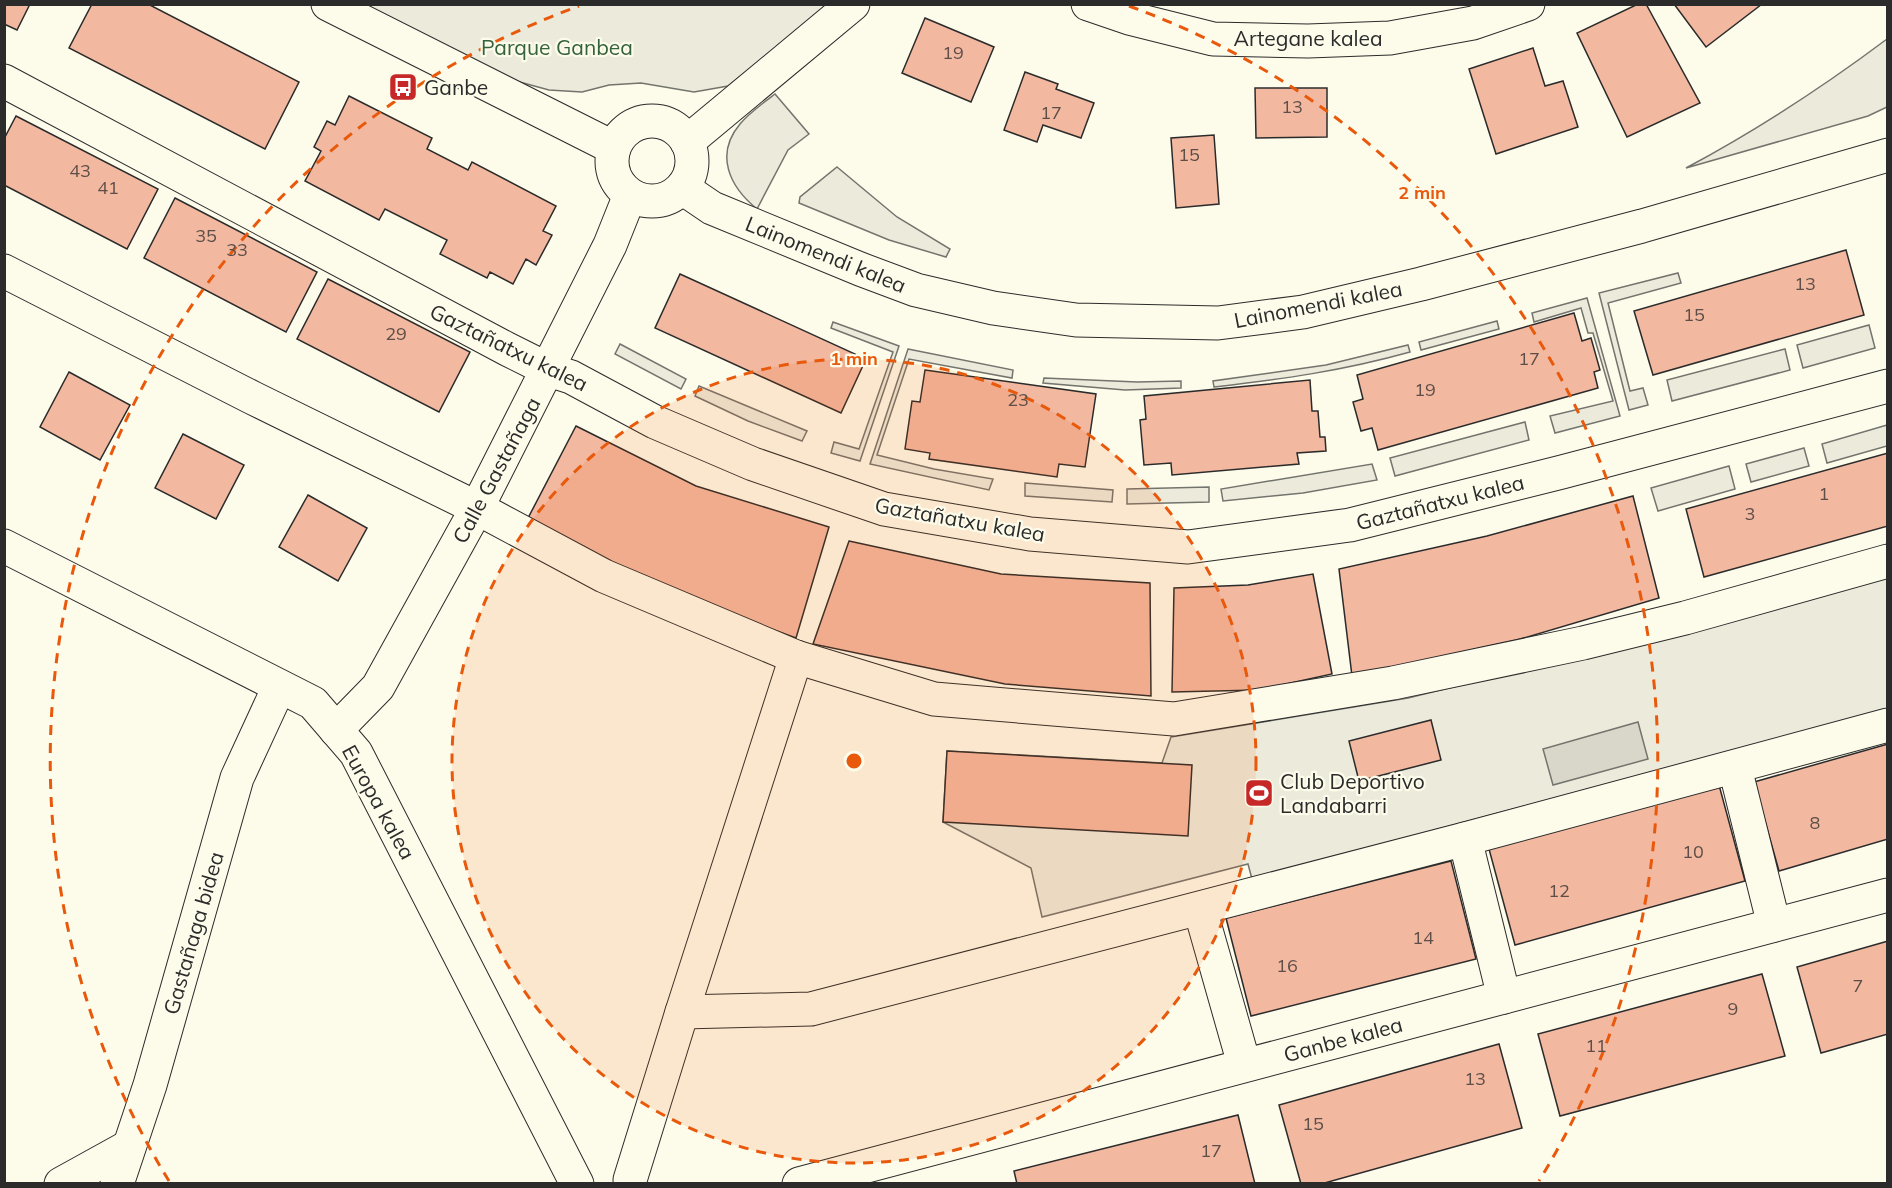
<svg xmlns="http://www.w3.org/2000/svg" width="1892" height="1188" viewBox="0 0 1892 1188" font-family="Mulish,sans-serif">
	<rect width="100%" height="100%" fill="#fdfbea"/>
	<g fill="#ecebdb" stroke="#74746e" stroke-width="1.5">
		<polygon points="363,5 829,5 728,86 694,92 641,83 609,85 582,92 549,90 516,81"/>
		<path d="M1887,39v68l-19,9 -182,52c71,-38 137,-81 201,-129z"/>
		<path d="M775,94l34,40 -21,16 -31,59c-27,-22 -43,-54 -17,-85 9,-11 23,-21 35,-30z"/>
		<polygon points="837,167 897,217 950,249 946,257 889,240 799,203 800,197"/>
		<polygon points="1678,273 1681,283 1608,303 1630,391 1643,388 1648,405 1629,410 1599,293"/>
		<polygon points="1587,298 1620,416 1555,433 1550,416 1613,401 1593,333 1588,333 1581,308 1534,322 1532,313"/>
		<polygon points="1497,321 1499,329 1421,350 1419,342"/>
		<polygon points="833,322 899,346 860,461 831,453 834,442 859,449 893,352 831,328"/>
		<polygon points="1869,325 1875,348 1803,368 1797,345"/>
		<polygon points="620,344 686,379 681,389 615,354"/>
		<path d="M1408,345l2,7c-68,19 -127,27 -196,35l-1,-6 113,-16z"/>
		<polygon points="908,349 1013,370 1012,378 909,359 877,455 934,469 993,479 989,490 870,464"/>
		<polygon points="1785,349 1790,370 1672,401 1667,380"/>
		<polygon points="1044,378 1137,382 1181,381 1181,388 1125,390 1043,383"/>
		<polygon points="699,386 807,431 802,441 748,421 695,396"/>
		<polygon points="1525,422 1529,440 1395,476 1390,458"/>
		<polygon points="1887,425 1887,446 1827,463 1822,444"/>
		<polygon points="1804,448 1809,466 1751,482 1746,464"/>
		<polygon points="1372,464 1377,480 1303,493 1223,501 1221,489"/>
		<polygon points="1729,466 1735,489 1658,511 1651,488"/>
		<polygon points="1025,483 1113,490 1112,502 1025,496"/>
		<polygon points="1209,487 1209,502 1127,504 1127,489"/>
		<polygon points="1887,577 1887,709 1252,879 1248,864 1042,917 1031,868 943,822 947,751 1162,763 1171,737 1408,698 1678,632"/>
	</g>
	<polygon fill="#d8d7c9" stroke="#74746e" stroke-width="1.5" points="1638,722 1648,759 1553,785 1543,749"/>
	<g fill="#f2b8a0" stroke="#2b2b2b" stroke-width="1.5">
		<polygon points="4,4 30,4 17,30 4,24"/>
		<polygon points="92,4 148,4 299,82 265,149 69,48"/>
		<polygon points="1638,4 1646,4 1700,103 1627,137 1577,33"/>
		<polygon points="1674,4 1762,4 1706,47"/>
		<polygon points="925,18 994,47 971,102 902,73"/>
		<polygon points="1533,48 1545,86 1563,81 1578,127 1496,154 1469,69"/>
		<polygon points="1025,72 1058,84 1056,89 1094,103 1081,138 1043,125 1037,142 1004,130"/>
		<polygon points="1255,88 1327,88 1327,137 1256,138"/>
		<polygon points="349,96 432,138 427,149 468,170 472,162 556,206 543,231 552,235 536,265 526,259 513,284 490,272 487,278 440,254 447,240 385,209 379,220 305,181 321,151 314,147 327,121 335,125"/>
		<polygon points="16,116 158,189 127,249 4,185 4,139"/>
		<polygon points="1214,135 1219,204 1176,208 1171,138"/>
		<polygon points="175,198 317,272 286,332 144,258"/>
		<polygon points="1846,250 1864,315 1653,375 1634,311"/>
		<polygon points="680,274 866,359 841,413 655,328"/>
		<polygon points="328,279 470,352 439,412 297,339"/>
		<polygon points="1574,313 1582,341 1591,338 1600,370 1594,372 1598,388 1378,450 1372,428 1361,431 1353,402 1363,399 1357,375"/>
		<polygon points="925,370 1096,394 1085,467 1059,464 1057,477 929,459 930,453 905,449 912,401 920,402"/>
		<polygon points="69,372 130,405 100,460 40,427"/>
		<polygon points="1310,380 1312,411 1318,411 1320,437 1325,437 1326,451 1297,453 1299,464 1172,475 1171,463 1144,465 1140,420 1146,419 1144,396"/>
		<polygon points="576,426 696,486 829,527 796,638 655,586 527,520"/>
		<polygon points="183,434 244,465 216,519 155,488"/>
		<polygon points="1888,453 1888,526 1704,577 1686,509"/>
		<polygon points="308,495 367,528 338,581 279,547"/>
		<polygon points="1633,496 1659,598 1517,640 1352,676 1339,569 1487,536"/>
		<polygon points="849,541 1001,574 1150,583 1151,696 1005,684 813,644"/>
		<polygon points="1313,574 1332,674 1259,690 1172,692 1174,588 1248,585"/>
		<polygon points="1431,720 1441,760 1359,781 1349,741"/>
		<polygon points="1888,744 1888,839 1779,871 1754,782"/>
		<polygon points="947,751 1192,765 1188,836 943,822"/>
		<polygon points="1719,785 1745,881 1515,945 1489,849"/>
		<polygon points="1451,861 1476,959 1251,1016 1226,918"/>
		<polygon points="1888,941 1888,1034 1821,1053 1797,967"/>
		<polygon points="1762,974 1785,1056 1560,1116 1538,1034"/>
		<polygon points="1499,1044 1522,1128 1321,1184 1301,1184 1279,1105"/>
		<polygon points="1238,1115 1255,1184 1017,1184 1014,1171"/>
	</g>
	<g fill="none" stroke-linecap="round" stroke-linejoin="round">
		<g stroke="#2b2b2b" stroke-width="35">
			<g id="minor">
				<polyline points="1088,4 1129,18 1213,39 1308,41 1390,38 1473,23 1528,4"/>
				<polyline points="4,81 507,349 549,370 571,377 655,422 753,464 884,509 1030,534 1188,547 1350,525 1562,472 1888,386"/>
				<polyline points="687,142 853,4"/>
				<polyline points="4,271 253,398 477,508 604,576 796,657 934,699 1174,719 1393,683 1583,643 1685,618 1888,561"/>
				<polyline points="4,546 313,703 356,753 577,1184"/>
				<polyline points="336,730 378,687 477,508 610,245 630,195"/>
				<polyline points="1735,768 1774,925"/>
				<polyline points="1465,839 1504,997"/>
				<polyline points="1200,909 1244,1064"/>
				<polyline points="682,1012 796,657"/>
				<polyline points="630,1180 682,1012 811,1009 1465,839 1888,725"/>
				<polyline points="61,1184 128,1147"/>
				<polyline points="117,1184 150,1085 237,778 279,687"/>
				<polyline points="799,1184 1888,895"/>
			</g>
		</g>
		<g stroke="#2b2b2b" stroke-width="35">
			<g id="major">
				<polyline points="328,4 614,148"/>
				<circle cx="652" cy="161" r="40"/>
				<polyline points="684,189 712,208 860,269 916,290 993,308 1076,320 1218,323 1303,312 1421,284 1642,226 1888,155"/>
			</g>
		</g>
		<use href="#minor" stroke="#fdfbea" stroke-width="33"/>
		<use href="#major" stroke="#fdfbea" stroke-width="33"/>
	</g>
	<circle cx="854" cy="761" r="402" fill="#e8590c" fill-opacity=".12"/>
	<g fill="none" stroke="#e8590c" stroke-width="3" stroke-dasharray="10 8">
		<circle cx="854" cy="761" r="402"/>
		<path d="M169 1181A803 803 0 0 1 579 6M1129 6A803 803 0 0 1 1539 1181"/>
	</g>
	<defs>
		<g id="bus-square" transform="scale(1.5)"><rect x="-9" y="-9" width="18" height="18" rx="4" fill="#c62828" stroke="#fdfbea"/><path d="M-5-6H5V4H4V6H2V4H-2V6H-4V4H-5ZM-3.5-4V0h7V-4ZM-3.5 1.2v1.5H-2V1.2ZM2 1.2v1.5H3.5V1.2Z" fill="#fff"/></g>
		<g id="stadium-square" transform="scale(1.5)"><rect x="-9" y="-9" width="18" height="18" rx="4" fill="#c62828" stroke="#fdfbea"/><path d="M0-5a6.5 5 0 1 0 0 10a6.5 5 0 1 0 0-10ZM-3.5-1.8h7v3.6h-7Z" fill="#fff"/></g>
	</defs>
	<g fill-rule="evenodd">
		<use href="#bus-square" x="403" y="87"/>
		<use href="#stadium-square" x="1259" y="793"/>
	</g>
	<g text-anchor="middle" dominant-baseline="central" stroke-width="4.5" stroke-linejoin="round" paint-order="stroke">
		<g font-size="18" fill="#5d4e48">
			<text x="953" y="52">19</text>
			<text x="1292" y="106">13</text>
			<text x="1051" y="112">17</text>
			<text x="1189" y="154">15</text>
			<text x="80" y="170">43</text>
			<text x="108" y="187">41</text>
			<text x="206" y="235">35</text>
			<text x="237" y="249">33</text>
			<text x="1805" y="283">13</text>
			<text x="1694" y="314">15</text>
			<text x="396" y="333">29</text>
			<text x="1529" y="358">17</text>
			<text x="1425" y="389">19</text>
			<text x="1018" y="399">23</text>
			<text x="1824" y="493">1</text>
			<text x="1750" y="513">3</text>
			<text x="1815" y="822">8</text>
			<text x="1693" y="851">10</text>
			<text x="1559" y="890">12</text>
			<text x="1423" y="937">14</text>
			<text x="1287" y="965">16</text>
			<text x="1858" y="985">7</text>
			<text x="1733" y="1008">9</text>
			<text x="1596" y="1045">11</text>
			<text x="1475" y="1078">13</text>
			<text x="1313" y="1123">15</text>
			<text x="1211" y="1150">17</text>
		</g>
		<g font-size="21" fill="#2b2b2b" stroke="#fdfbea">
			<text x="1308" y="38">Artegane kalea</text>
			<text transform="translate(826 254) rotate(22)">Lainomendi kalea</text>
			<text transform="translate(1318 304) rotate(-11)">Lainomendi kalea</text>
			<text transform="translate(509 347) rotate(26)">Gaztañatxu kalea</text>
			<text transform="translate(496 470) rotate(-62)">Calle Gastañaga</text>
			<text transform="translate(1440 502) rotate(-14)">Gaztañatxu kalea</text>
			<text transform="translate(960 519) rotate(10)">Gaztañatxu kalea</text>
			<text transform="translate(379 802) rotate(61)">Europa kalea</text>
			<text transform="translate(193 933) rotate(-74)">Gastañaga bidea</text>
			<text transform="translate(1343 1039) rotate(-15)">Ganbe kalea</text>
		</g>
		<g font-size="21" fill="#34623c" stroke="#fdfbea">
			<text x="557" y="47">Parque Ganbea</text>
		</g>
		<g font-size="21" fill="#2b2b2b" stroke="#fdfbea" text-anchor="start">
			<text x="424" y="87">Ganbe</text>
			<text x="1280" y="781">Club Deportivo<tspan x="1280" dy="24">Landabarri</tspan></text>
		</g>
	</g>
	<circle cx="854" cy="761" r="9" fill="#e8590c" stroke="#fdfbea" stroke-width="3"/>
	<g font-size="18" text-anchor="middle" font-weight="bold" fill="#e8590c" stroke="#fdfbea" stroke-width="4.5" stroke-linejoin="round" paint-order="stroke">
		<text x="1422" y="199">2 min</text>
		<text x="854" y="365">1 min</text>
	</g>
	<rect width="1892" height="1188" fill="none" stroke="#2b2b2b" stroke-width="12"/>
</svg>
